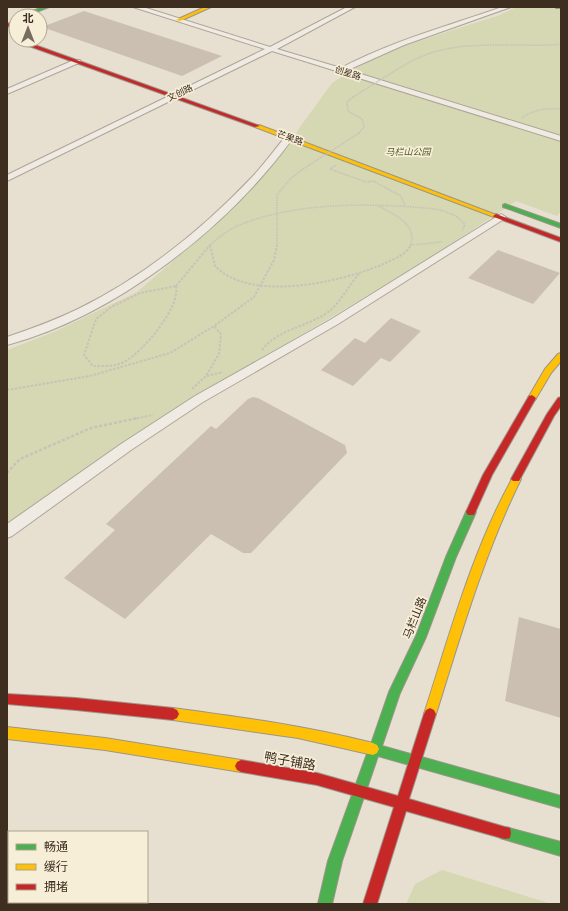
<svg xmlns="http://www.w3.org/2000/svg" width="568" height="911" viewBox="0 0 568 911" font-family="Bitter,'Noto Sans SC',serif">
	<rect width="100%" height="100%" fill="#e7e0d1"/>
	<g fill="#d6d7b3">
		<path d="M516,7h45v204l-4,5 -41,-15c-115,79 -239,145 -356,220 -52,33 -102,69 -153,104v-175l47,-18 83,-40 82,-70 47,-51 22,-24 12,-20 32,-44 36,-23 41,-16 91,-29z"/>
		<polygon points="442,870 552,904 406,904 415,884"/>
	</g>
	<g fill="#cbbfb2">
		<polygon points="84,11 222,56 182,76 42,27"/>
		<polygon points="498,250 560,273 533,304 468,278"/>
		<polygon points="391,318 421,331 390,362 381,358 353,386 321,370 355,338 365,343"/>
		<polygon points="253,397 258,398 345,445 347,453 251,553 243,553 211,534 125,619 64,578 115,530 106,524 211,426 216,429 248,399"/>
		<polygon points="519,617 561,629 561,718 505,701"/>
	</g>
	<g fill="none" stroke-linecap="round" stroke-linejoin="round">
		<g stroke="#ada599" stroke-width="2">
			<g id="street">
				<path d="M133,7h10l127,40 77,-40h8l-78,42 64,19c51,-27 107,-42 161,-61h9l-107,38 -56,25 213,66v5l-289,-90 -265,130v-6l258,-126z"/>
				<polygon points="74,60 80,60 81,62 7,94 7,89"/>
				<path d="M286,136h3l4,2c-65,90 -178,178 -286,207v-8c24,-8 48,-17 71,-28 65,-32 125,-80 175,-133 12,-13 22,-27 33,-40z"/>
				<polygon points="501,214 506,217 504,219 338,324 203,402 131,450 12,536 7,538 7,524 121,444 195,396 330,320"/>
			</g>
		</g>
		<g stroke="#9c958a" stroke-width="2">
			<g id="fast">
				<polygon points="43,7 49,7 26,16 20,16"/>
				<polygon points="505,204 561,224 561,228 503,207 503,205"/>
				<polygon points="471,508 474,509 476,512 456,557 426,637 400,693 382,746 561,796 561,808 378,756 342,861 332,904 318,904 328,861 368,751 367,749 371,744 389,692 416,636 446,557 466,512 468,509"/>
				<polygon points="505,827 561,842 561,856 500,838 499,833 500,828"/>
			</g>
		</g>
		<g stroke="#9c958a" stroke-width="2">
			<g id="slow">
				<polygon points="205,7 211,7 180,21 176,20"/>
				<polygon points="255,125 259,125 499,216 494,217 255,127"/>
				<polygon points="561,353 561,361 551,373 535,400 529,400 528,398 545,369 558,354"/>
				<path d="M516,475l3,2 2,2c-37,75 -60,155 -85,235l-2,4 -4,2 -4,-2 -2,-4c26,-80 48,-163 89,-237z"/>
				<path d="M173,708c67,9 134,18 200,35l4,2 2,4 -2,4 -4,2 -75,-17 -125,-18 -4,-2 -2,-4 2,-4z"/>
				<polygon points="7,727 105,738 241,760 245,762 247,766 245,770 241,772 105,750 7,739"/>
			</g>
		</g>
		<g stroke="#9c958a" stroke-width="2">
			<g id="jam">
				<rect x="556" y="7" width="5" height="1"/>
				<polygon points="16,21 16,24 7,27 7,24"/>
				<polygon points="16,39 16,40 21,40 260,126 255,127 15,41"/>
				<polygon points="496,214 561,238 561,242 494,217 493,216"/>
				<polygon points="532,395 536,398 492,475 474,515 468,515 466,512 483,475 529,396"/>
				<polygon points="561,397 561,406 554,416 519,481 513,481 511,479 547,414 558,398"/>
				<polygon points="7,694 76,698 173,708 177,710 179,714 177,718 173,720 76,710 7,704"/>
				<polygon points="430,708 434,710 436,714 409,799 505,827 510,828 511,833 510,838 505,839 406,811 377,904 363,904 394,807 317,785 241,772 237,770 235,766 237,762 241,760 317,773 398,796 424,714 426,710"/>
			</g>
		</g>
		<g stroke="#c8c2b9" stroke-width="1.5" stroke-dasharray="1.5 1" stroke-linecap="butt">
			<path d="M393,72c42,-28 73,-27 122,-27 15,0 31,1 46,-1"/>
			<polyline points="353,97 347,102 348,111 362,119 364,127 359,133"/>
			<path d="M522,118c12,-9 25,-10 39,-9"/>
			<polyline points="336,165 330,169 366,182 375,181"/>
			<polyline points="373,181 401,196 405,206"/>
			<path d="M378,206c16,8 41,19 32,40"/>
			<polyline points="411,245 442,242"/>
			<path d="M209,246c10,-9 20,-17 33,-22 50,-20 117,-21 170,-17 13,1 27,1 39,7 6,2 10,6 14,11l-3,5"/>
			<polyline points="277,246 277,195 290,179 303,169"/>
		</g>
		<g stroke="#c8c2b9" stroke-width="2" stroke-dasharray="2.5 1.5" stroke-linecap="butt">
			<path d="M210,245l5,21c36,37 125,16 166,-1 10,-5 24,-9 30,-20"/>
			<polyline points="176,286 210,245"/>
			<path d="M176,286c5,21 -34,67 -52,76 -10,5 -21,4 -31,4l-9,-11 12,-36 15,-12 29,-14z"/>
			<path d="M262,350c17,-22 44,-22 66,-38 13,-10 20,-26 31,-38"/>
			<polyline points="207,376 223,372"/>
			<polyline points="192,389 206,376 219,354 221,334 214,326"/>
			<polyline points="7,390 90,376 170,353 214,326 254,297 274,260 277,245"/>
			<polyline points="133,419 153,415"/>
		</g>
		<polyline stroke="#c8c2b9" stroke-width="2.5" stroke-dasharray="3 2" stroke-linecap="butt" points="7,473 20,459 91,428 138,418"/>
		<use href="#street" fill="#efebe3" fill-rule="evenodd"/>
		<use href="#fast" fill="#4caf50" fill-rule="evenodd"/>
		<use href="#slow" fill="#ffc107" fill-rule="evenodd"/>
		<use href="#jam" fill="#c62828" fill-rule="evenodd"/>
		<g stroke="#c8c2b9" stroke-width="1.5" stroke-dasharray="1.5 1" stroke-linecap="butt">
			<polyline points="353,97 393,72"/>
			<polyline points="303,169 359,133"/>
		</g>
	</g>
	<g text-anchor="middle" dominant-baseline="central" stroke-width="3.5" stroke-linejoin="round" paint-order="stroke">
		<g font-size="9" fill="#3d2e20" stroke="#f7eed8">
			<text transform="translate(348 73) rotate(18)">创星路</text>
			<text transform="translate(180 93) rotate(-25)">文创路</text>
			<text transform="translate(290 138) rotate(20)">芒果路</text>
		</g>
		<g font-size="9" font-style="italic" fill="#4d5a26" stroke="#f7eed8">
			<text x="408" y="152">马栏山公园</text>
		</g>
		<g font-size="11" fill="#3d2e20" stroke="#f7eed8">
			<text transform="translate(415 618) rotate(-68)">马栏山路</text>
		</g>
		<g font-size="13" fill="#3d2e20" stroke="#f7eed8">
			<text transform="translate(290 761) rotate(10)">鸭子铺路</text>
		</g>
	</g>
	<rect width="568" height="911" fill="none" stroke="#3d2e20" stroke-width="16"/>
	<rect x="8" y="831" width="140" height="72" fill="#f7eed8" stroke="#ada18e"/>
	<rect x="16" y="844" width="20" height="6" fill="#4caf50" stroke="#ada18e"/>
	<text x="44" y="851" font-size="12" fill="#3d2e20">畅通</text>
	<rect x="16" y="864" width="20" height="6" fill="#ffc107" stroke="#ada18e"/>
	<text x="44" y="871" font-size="12" fill="#3d2e20">缓行</text>
	<rect x="16" y="884" width="20" height="6" fill="#c62828" stroke="#ada18e"/>
	<text x="44" y="891" font-size="12" fill="#3d2e20">拥堵</text>
	<g transform="translate(28 28)"><circle r="19" fill="#f7eed8" stroke="#ada18e"/>
	<path d="M0-3L7 15L0 10L-7 15Z" fill="#786c5e"/>
	<text y="-6" font-size="11" font-weight="bold" text-anchor="middle" fill="#3d2e20">北</text>
	</g>
</svg>
